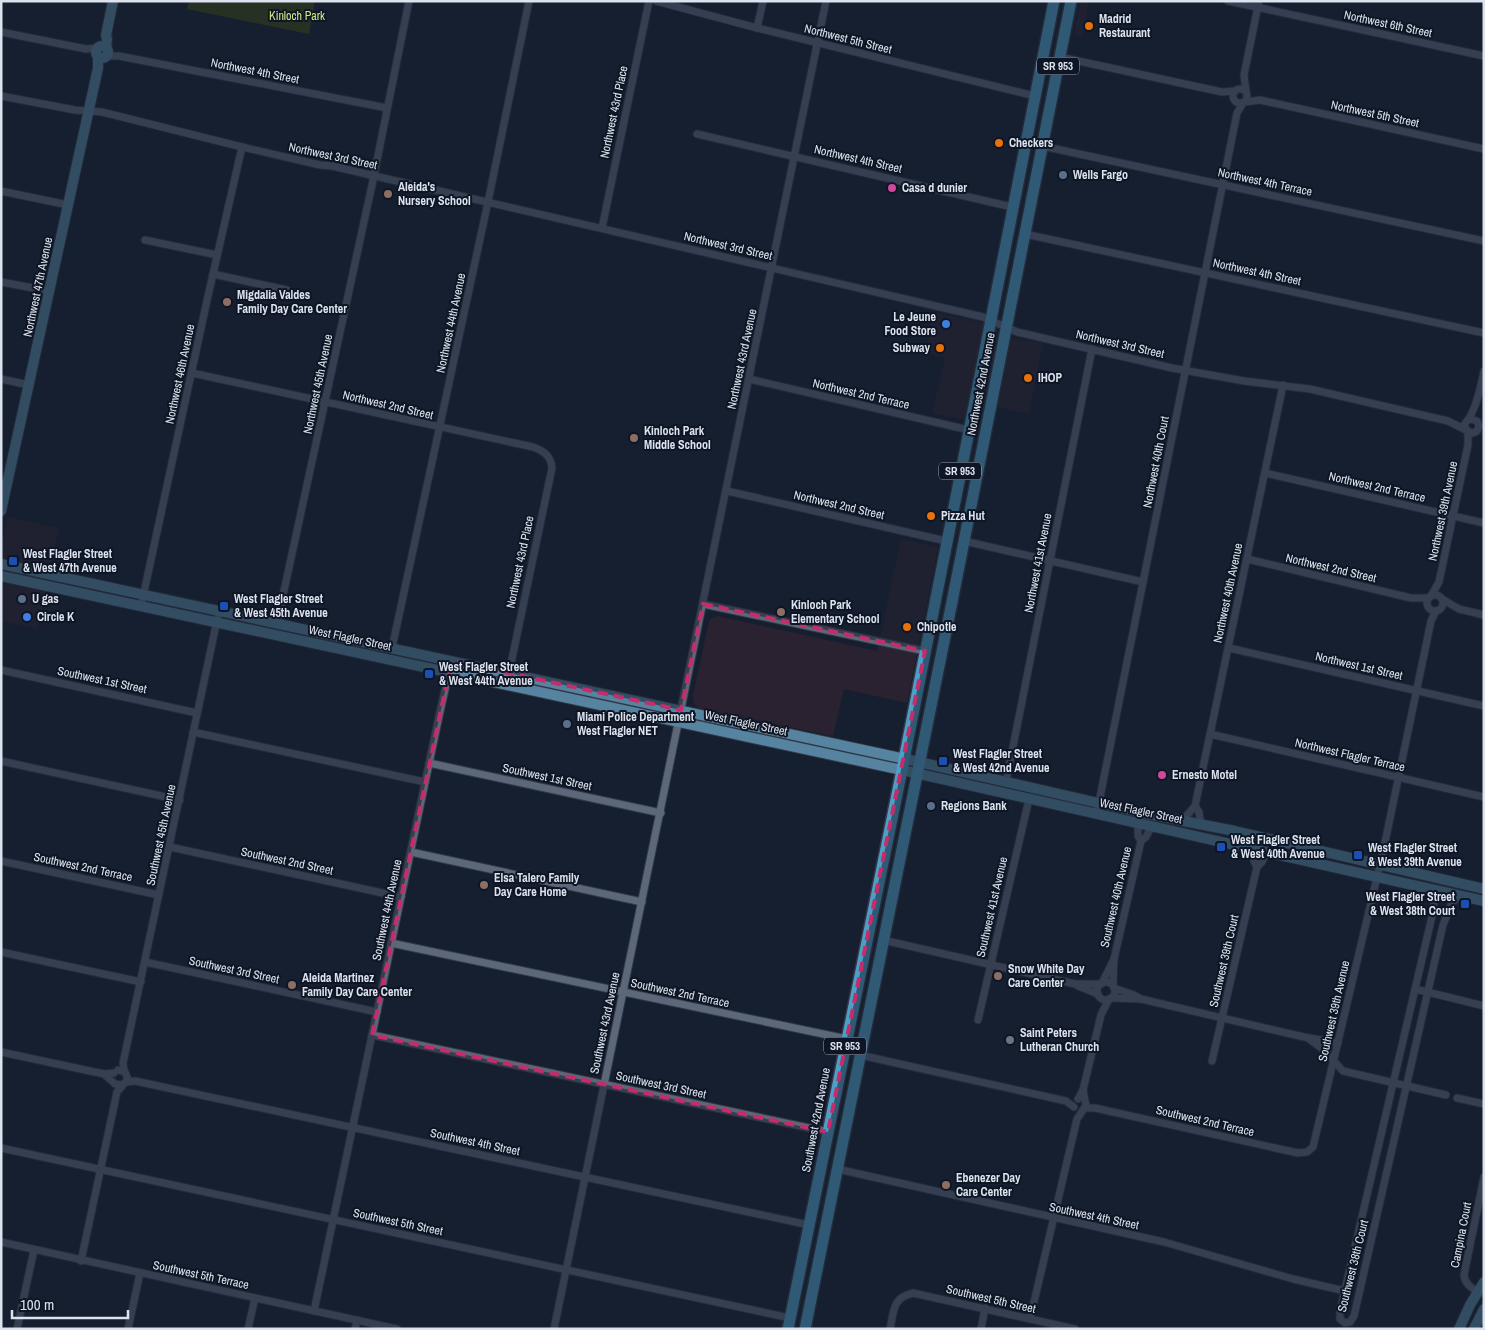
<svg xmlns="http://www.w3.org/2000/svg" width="1485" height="1330" viewBox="0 0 1485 1330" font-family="'Archivo Narrow',sans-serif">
	<rect width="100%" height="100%" fill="#161f2f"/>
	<g fill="#2b2231">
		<polygon points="1081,1 1089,1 1082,37 1074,35"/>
		<polygon points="934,312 984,323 982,333 1043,343 1029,414 968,401 964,420 932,413 945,358 925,353"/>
		<polygon points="8,517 59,528 38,629 1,621 1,546"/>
		<polygon points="901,539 938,547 907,703 844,689 833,736 699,708 694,703 693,696 709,621 712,618 717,616 877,651"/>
	</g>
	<polygon fill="#3c4714" points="189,1 315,1 309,34 187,9"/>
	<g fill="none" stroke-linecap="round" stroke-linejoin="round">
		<g stroke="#333946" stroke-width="9">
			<g id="street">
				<polyline points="656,1 757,28 1035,96"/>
				<polyline points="1228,1 1484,56"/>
				<polyline points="757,28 763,1"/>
				<polyline points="1,32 86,49 97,48"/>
				<polyline points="105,56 119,56 387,108"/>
				<polyline points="1060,57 1222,92 1235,91"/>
				<circle cx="1240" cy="96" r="7"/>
				<polyline points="1246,91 1244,75 1259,1"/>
				<polyline points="1,96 75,110 102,112 242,147 320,165 332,166 983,317 1017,332 1172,368 1244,381 1310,389 1448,421 1466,430"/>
				<polyline points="1245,102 1260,100 1484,149"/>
				<polyline points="697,134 1012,207"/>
				<polyline points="1042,146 1484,241"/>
				<polyline points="1,191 68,205"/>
				<polyline points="602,228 649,1"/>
				<polyline points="1025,234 1484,333"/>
				<polyline points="145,240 217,255"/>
				<polyline points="213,274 287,290"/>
				<polyline points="1,282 49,291"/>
				<path d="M192,373l341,74c11,4 18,9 19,21l-43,205"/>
				<polyline points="1,379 29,385"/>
				<polyline points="749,379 969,430"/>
				<path d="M1470,419l7,2 2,5 -2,5 -4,2 -6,-2 -3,-6c2,-4 5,-5 7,-10 7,-14 10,-29 13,-44"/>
				<polyline points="1265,473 1484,523"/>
				<polyline points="727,491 946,541"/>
				<polyline points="964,541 1143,582"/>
				<polyline points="1247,559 1411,598 1428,598"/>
				<circle cx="1435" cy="603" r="8"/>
				<polyline points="1431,596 1439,582 1468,445 1468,432"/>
				<polyline points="1442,599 1459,609 1484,615"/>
				<polyline points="703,604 925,651"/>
				<polyline points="141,606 208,296 242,147"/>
				<polyline points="277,623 372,185 409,1"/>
				<polyline points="392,648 488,202 529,1"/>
				<polyline points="1229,648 1484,706"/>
				<polyline points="1,670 197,713"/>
				<polyline points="193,732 425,782"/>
				<polyline points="1210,734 1484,797"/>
				<polyline points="1,761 180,800"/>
				<polyline points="429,763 661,813"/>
				<polyline points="1006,782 1092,349"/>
				<polyline points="1195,806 1199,812 1201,825"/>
				<polyline points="1098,807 1237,113 1243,103"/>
				<polyline points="1182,821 1195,806 1283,385"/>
				<polyline points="1141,841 1146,837 1151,827"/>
				<polyline points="170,847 401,897"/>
				<polyline points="411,852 642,902"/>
				<polyline points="1,861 159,895"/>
				<polyline points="1257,867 1262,862 1267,851"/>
				<polyline points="1431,889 1434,901 1433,912 1340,1311 1340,1319 1345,1323 1350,1322 1354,1316 1443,925 1451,905 1459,895"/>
				<polyline points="883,940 1075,984 1101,984"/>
				<polyline points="391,943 847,1039"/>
				<polyline points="1,952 141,982"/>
				<polyline points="145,962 377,1012"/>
				<circle cx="1106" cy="991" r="9"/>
				<polyline points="1102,983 1114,959 1136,863 1141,841 1138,836 1138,824"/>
				<polyline points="1113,985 1114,959"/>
				<polyline points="1078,986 1098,994"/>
				<polyline points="1114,988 1134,995 1141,999"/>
				<polyline points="1415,989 1484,1006"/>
				<polyline points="1111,998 1141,999 1304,1037 1338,1043"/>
				<polyline points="978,1020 1029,799"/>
				<polyline points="372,1035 828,1132"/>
				<polyline points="1309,1039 1324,1050 1343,1071 1446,1095"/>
				<polyline points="1,1052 104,1074 114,1073"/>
				<polyline points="860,1055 1066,1101 1074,1107"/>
				<polyline points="1212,1061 1257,867 1254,861 1254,848"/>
				<polyline points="124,1071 123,1063 219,611"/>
				<polyline points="104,1074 115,1084 122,1085"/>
				<polyline points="127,1082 135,1081 809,1225"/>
				<polyline points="1457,1098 1484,1104"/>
				<polyline points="1078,1099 1083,1090 1101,1015 1109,999"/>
				<polyline points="1085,1108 1095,1108 1298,1153 1307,1152 1313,1147 1383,852 1431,621 1436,611"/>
				<polyline points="1083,1110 1086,1105 1083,1090"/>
				<polyline points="1,1148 790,1318"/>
				<polyline points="837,1169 1164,1242 1293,1279 1345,1291"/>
				<polyline points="1,1242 397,1329"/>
				<polyline points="81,1261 117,1092 128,1079 125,1072 118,1070"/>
				<path d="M1478,1292c-7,-4 -14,-9 -14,-17l20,-98"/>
				<polyline points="314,1311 439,716 449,672 457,662"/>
				<polyline points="1030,1319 1077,1119 1083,1110"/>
				<polyline points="17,1329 34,1250"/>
				<polyline points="128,1329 140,1273"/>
				<polyline points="248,1329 255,1298"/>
				<polyline points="355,1329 357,1320"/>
				<polyline points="554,1329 826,1"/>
				<path d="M890,1329c4,-18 2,-31 23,-36l162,36"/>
				<polyline points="981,1329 985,1308"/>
			</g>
		</g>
		<g stroke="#333946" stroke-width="12">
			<g id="secondary">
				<circle cx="102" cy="52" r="6"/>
				<polyline points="106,48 107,39 106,35 113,1"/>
				<polyline points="1,511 98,68 98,56"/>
				<polyline points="1,564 919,762 1142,813 1235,831 1484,889"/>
				<polyline points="1,576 902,770 1484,901"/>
				<polyline points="1459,1329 1470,1305 1484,1282"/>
				<polyline points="1474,1329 1484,1309"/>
			</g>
		</g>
		<g stroke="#333946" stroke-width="14">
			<g id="primary">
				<polyline points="788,1329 902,770 1054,1"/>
				<polyline points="805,1329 952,602 1071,1"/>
			</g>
		</g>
		<use href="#street" stroke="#5c677a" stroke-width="7"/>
		<use href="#secondary" stroke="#5583a0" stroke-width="10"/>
		<use href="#primary" stroke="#4e9fc7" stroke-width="11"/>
	</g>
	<path d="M0 0H1485V1330H0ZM703,604l222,47 -97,481 -456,-97 77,-363 8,-10 224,48z" fill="#161f2f" fill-opacity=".55" fill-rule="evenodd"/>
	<path fill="none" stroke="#c52c6a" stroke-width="4" stroke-dasharray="10 6" stroke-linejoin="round" d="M703,604l222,47 -97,481 -456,-97 77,-363 8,-10 224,48z"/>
	<g fill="#e8710a" stroke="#0e1625" stroke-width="2">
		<circle cx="1089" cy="26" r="5"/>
		<circle cx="999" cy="143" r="5"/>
		<circle cx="940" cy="348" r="5"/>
		<circle cx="1028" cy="378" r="5"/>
		<circle cx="931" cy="516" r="5"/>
		<circle cx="907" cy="627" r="5"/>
	</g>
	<g fill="#5c6f8a" stroke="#0e1625" stroke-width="2">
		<circle cx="1063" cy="175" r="5"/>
		<circle cx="22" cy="599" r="5"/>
		<circle cx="567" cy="724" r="5"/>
		<circle cx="931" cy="806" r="5"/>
	</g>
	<g fill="#d1479c" stroke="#0e1625" stroke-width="2">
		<circle cx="892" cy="188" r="5"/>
		<circle cx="1162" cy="775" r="5"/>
	</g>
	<g fill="#8d6e63" stroke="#0e1625" stroke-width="2">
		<circle cx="388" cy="194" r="5"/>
		<circle cx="227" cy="302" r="5"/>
		<circle cx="634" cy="438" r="5"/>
		<circle cx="781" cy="612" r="5"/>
		<circle cx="484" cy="885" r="5"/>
		<circle cx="998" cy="976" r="5"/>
		<circle cx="292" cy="985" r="5"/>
		<circle cx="946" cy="1185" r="5"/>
	</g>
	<g fill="#3f7fe0" stroke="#0e1625" stroke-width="2">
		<circle cx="946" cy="324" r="5"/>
		<circle cx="27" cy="617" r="5"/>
	</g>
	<g fill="#1a4fb4" stroke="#0e1625" stroke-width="2">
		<rect x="8" y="556" width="10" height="10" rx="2.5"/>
		<rect x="219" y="601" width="10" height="10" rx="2.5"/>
		<rect x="424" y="669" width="10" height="10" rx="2.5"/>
		<rect x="938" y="756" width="10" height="10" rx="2.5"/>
		<rect x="1216" y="842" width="10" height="10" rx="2.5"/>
		<rect x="1353" y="850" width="10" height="10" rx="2.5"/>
		<rect x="1460" y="899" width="10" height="10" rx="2.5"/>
	</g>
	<circle fill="#6b7280" stroke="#0e1625" stroke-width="2" cx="1010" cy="1040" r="5"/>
	<g text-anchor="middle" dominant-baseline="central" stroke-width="4" stroke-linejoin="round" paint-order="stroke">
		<g fill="#0e1625" stroke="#9ea5b2" stroke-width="1">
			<rect x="1037" y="57.5" width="42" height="17" rx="4"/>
			<rect x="939" y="462.5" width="42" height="17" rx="4"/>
			<rect x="824" y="1037.5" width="42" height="17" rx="4"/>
		</g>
		<g font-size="11" font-weight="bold" fill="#dce2ee">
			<text x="1058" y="66">SR 953</text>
			<text x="960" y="471">SR 953</text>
			<text x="845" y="1046">SR 953</text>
		</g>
		<g font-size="12" fill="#cfeb80" stroke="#0e1625">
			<text x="297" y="16">Kinloch Park</text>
		</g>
		<g font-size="12" font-weight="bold" fill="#dce2ee" stroke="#0e1625" text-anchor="start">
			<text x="1099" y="19">Madrid<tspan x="1099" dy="14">Restaurant</tspan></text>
			<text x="1009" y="143">Checkers</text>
			<text x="1073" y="175">Wells Fargo</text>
			<text x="398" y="187">Aleida's<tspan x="398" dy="14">Nursery School</tspan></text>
			<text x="902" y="188">Casa d dunier</text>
			<text x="237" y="295">Migdalia Valdes<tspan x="237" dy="14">Family Day Care Center</tspan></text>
			<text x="936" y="317" text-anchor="end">Le Jeune<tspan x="936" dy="14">Food Store</tspan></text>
			<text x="930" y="348" text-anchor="end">Subway</text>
			<text x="1038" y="378">IHOP</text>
			<text x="644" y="431">Kinloch Park<tspan x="644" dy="14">Middle School</tspan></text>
			<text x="941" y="516">Pizza Hut</text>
			<text x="23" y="554">West Flagler Street<tspan x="23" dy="14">&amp; West 47th Avenue</tspan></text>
			<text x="32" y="599">U gas</text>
			<text x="234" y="599">West Flagler Street<tspan x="234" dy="14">&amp; West 45th Avenue</tspan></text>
			<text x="791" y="605">Kinloch Park<tspan x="791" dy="14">Elementary School</tspan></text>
			<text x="37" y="617">Circle K</text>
			<text x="917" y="627">Chipotle</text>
			<text x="439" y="667">West Flagler Street<tspan x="439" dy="14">&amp; West 44th Avenue</tspan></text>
			<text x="577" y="717">Miami Police Department<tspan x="577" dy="14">West Flagler NET</tspan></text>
			<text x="953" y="754">West Flagler Street<tspan x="953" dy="14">&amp; West 42nd Avenue</tspan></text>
			<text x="1172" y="775">Ernesto Motel</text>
			<text x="941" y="806">Regions Bank</text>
			<text x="1231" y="840">West Flagler Street<tspan x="1231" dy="14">&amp; West 40th Avenue</tspan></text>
			<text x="1368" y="848">West Flagler Street<tspan x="1368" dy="14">&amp; West 39th Avenue</tspan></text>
			<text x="494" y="878">Elsa Talero Family<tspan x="494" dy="14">Day Care Home</tspan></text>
			<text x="1455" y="897" text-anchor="end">West Flagler Street<tspan x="1455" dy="14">&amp; West 38th Court</tspan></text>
			<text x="1008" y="969">Snow White Day<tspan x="1008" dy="14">Care Center</tspan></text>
			<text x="302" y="978">Aleida Martinez<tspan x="302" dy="14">Family Day Care Center</tspan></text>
			<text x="1020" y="1033">Saint Peters<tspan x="1020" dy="14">Lutheran Church</tspan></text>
			<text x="956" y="1178">Ebenezer Day<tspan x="956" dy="14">Care Center</tspan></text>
		</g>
		<g font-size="12" fill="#dce2ee" stroke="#0e1625">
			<text transform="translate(1388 24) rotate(12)">Northwest 6th Street</text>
			<text transform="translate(848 39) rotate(14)">Northwest 5th Street</text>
			<text transform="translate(255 71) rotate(11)">Northwest 4th Street</text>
			<text transform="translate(614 112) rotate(-78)">Northwest 43rd Place</text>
			<text transform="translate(1375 114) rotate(12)">Northwest 5th Street</text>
			<text transform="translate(333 156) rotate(12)">Northwest 3rd Street</text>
			<text transform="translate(858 159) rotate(13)">Northwest 4th Street</text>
			<text transform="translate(1265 182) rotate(12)">Northwest 4th Terrace</text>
			<text transform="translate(728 246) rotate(13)">Northwest 3rd Street</text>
			<text transform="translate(1257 272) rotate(12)">Northwest 4th Street</text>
			<text transform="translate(38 287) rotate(-78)">Northwest 47th Avenue</text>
			<text transform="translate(451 323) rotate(-78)">Northwest 44th Avenue</text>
			<text transform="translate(1120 344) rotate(13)">Northwest 3rd Street</text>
			<text transform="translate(742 359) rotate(-78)">Northwest 43rd Avenue</text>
			<text transform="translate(180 374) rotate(-78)">Northwest 46th Avenue</text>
			<text transform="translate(318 384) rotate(-78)">Northwest 45th Avenue</text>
			<text transform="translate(981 384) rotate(-79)">Northwest 42nd Avenue</text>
			<text transform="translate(861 394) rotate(13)">Northwest 2nd Terrace</text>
			<text transform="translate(388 405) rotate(13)">Northwest 2nd Street</text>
			<text transform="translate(1156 462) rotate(-79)">Northwest 40th Court</text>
			<text transform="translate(1377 487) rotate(13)">Northwest 2nd Terrace</text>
			<text transform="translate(839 505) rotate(13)">Northwest 2nd Street</text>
			<text transform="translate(1443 511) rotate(-78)">Northwest 39th Avenue</text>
			<text transform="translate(520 562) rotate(-78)">Northwest 43rd Place</text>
			<text transform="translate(1038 563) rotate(-79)">Northwest 41st Avenue</text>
			<text transform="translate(1331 568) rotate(13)">Northwest 2nd Street</text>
			<text transform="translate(1228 593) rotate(-78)">Northwest 40th Avenue</text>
			<text transform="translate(350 638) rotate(12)">West Flagler Street</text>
			<text transform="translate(1359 666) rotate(13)">Northwest 1st Street</text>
			<text transform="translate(102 680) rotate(12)">Southwest 1st Street</text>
			<text transform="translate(746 723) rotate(12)">West Flagler Street</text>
			<text transform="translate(1350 755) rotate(13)">Northwest Flagler Terrace</text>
			<text transform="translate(547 777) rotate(12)">Southwest 1st Street</text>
			<text transform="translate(1141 811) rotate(12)">West Flagler Street</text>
			<text transform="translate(161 835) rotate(-78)">Southwest 45th Avenue</text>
			<text transform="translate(287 861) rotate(12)">Southwest 2nd Street</text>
			<text transform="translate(83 867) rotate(12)">Southwest 2nd Terrace</text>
			<text transform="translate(1116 897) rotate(-77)">Southwest 40th Avenue</text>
			<text transform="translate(992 907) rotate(-77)">Southwest 41st Avenue</text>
			<text transform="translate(387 910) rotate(-78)">Southwest 44th Avenue</text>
			<text transform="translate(1224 961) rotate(-77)">Southwest 39th Court</text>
			<text transform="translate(234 970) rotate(12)">Southwest 3rd Street</text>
			<text transform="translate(680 993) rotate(12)">Southwest 2nd Terrace</text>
			<text transform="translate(1334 1011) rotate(-77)">Southwest 39th Avenue</text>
			<text transform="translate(605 1023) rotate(-78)">Southwest 43rd Avenue</text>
			<text transform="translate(661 1085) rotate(12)">Southwest 3rd Street</text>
			<text transform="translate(816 1120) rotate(-79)">Southwest 42nd Avenue</text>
			<text transform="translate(1205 1121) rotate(13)">Southwest 2nd Terrace</text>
			<text transform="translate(475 1142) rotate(12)">Southwest 4th Street</text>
			<text transform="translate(1094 1216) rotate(12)">Southwest 4th Street</text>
			<text transform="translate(398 1222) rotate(12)">Southwest 5th Street</text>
			<text transform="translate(1461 1235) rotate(-79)">Campina Court</text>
			<text transform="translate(1353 1266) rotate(-76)">Southwest 38th Court</text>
			<text transform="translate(201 1275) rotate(12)">Southwest 5th Terrace</text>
			<text transform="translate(991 1299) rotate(13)">Southwest 5th Street</text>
		</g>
	</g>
	<rect width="1485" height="1330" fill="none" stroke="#dce2ee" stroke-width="5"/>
	<path d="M12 1310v8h116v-8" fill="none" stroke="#dce2ee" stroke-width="2.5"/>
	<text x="20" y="1310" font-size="15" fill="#dce2ee" stroke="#0e1625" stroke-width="4" paint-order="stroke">100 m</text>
</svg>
